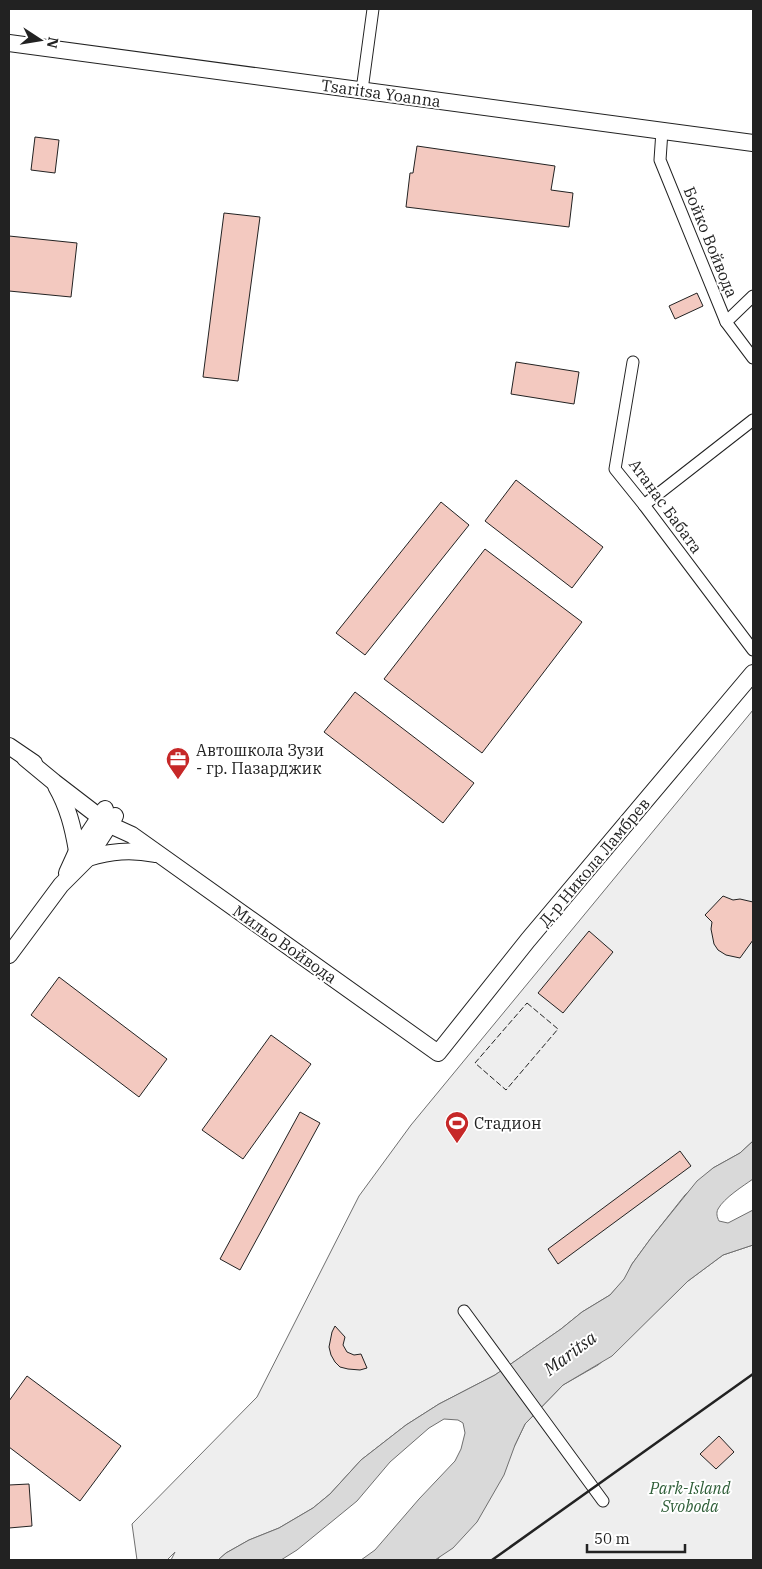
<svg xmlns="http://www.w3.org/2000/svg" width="762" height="1569" viewBox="0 0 762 1569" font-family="'IBM Plex Serif',serif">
	<rect width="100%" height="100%" fill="#fff"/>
	<g fill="#eee" stroke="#6f6f6f">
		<polygon points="753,710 753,1141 740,1153 713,1168 685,1195 651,1238 632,1264 625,1279 610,1295 582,1312 561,1329 495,1375 439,1404 406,1425 361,1460 330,1494 313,1508 279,1528 249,1540 226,1553 218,1560 171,1560 175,1552 167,1560 137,1560 132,1524 257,1397 359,1196 411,1125"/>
		<polygon points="753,1245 753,1560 435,1560 438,1559 515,1445 525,1424 563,1385 598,1365 622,1345 688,1281 723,1255"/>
	</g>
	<path fill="#d9d9d9" stroke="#6f6f6f" d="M753,1141v38c-10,7 -29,19 -35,30 -2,4 -1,8 1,12l9,2 25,-13v35l-30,10 -35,26 -76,75 -49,29 -38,39 -10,21 -11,30 -27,47 -24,26 -18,12h-74l14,-10 44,-51 36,-38 6,-12 4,-16 -2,-10 -5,-3 -14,-1 -15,9 -39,34 -33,39 -60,49 -16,10h-63l8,-7 23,-13 30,-12 34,-20 17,-14 31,-34 45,-35 33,-21 56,-29 66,-46 21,-17 28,-17 14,-16 8,-15 19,-26 46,-57 16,-13 27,-15z"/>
	<g fill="#f3c9c0" stroke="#222">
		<polygon points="35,137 59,140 55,173 31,170"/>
		<polygon points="417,146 555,166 551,190 573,193 569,227 406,207 410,173 413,173"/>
		<polygon points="224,213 260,217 238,381 203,377"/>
		<polygon points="9,236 77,243 71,297 9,291"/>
		<polygon points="697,293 703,306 675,319 669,306"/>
		<polygon points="516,362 579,372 574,404 511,394"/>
		<polygon points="516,480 603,547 572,588 485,521"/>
		<polygon points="441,502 469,525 365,655 336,633"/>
		<polygon points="485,549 582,622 482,753 384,679"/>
		<polygon points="355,692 474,783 443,823 324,732"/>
		<polygon points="723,896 733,900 740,899 753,902 753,940 740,958 726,955 718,950 714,944 711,929 712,922 705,915"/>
		<polygon points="589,931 613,952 563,1013 538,993"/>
		<polygon points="59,977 167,1059 139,1097 31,1015"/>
		<polygon points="271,1035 311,1064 243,1159 202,1130"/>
		<polygon points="300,1112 320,1123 240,1270 220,1259"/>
		<polygon points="680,1151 691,1166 558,1264 548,1249"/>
		<polygon points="335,1326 345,1337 343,1345 347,1352 354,1355 361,1354 367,1368 360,1370 348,1369 340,1367 335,1362 331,1355 329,1347 332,1332"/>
		<polygon points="27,1376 121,1446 80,1501 9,1447 9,1401"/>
		<polygon points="719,1436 734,1452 716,1469 700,1454"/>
		<polygon points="29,1484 32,1526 9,1528 9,1485"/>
	</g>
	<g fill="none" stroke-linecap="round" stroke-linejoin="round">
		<g stroke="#222" stroke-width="13">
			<g id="street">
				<polyline points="362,90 373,9"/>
				<polyline points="662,131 660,160 726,322 753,358"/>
				<polyline points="726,322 753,296"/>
				<polyline points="633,362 615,469 644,505 753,650"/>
				<polyline points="644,505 753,420"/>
				<polyline points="464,1311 603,1501"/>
			</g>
		</g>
		<g stroke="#222" stroke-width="18">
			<g id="secondary">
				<polyline points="9,43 753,143"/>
				<polyline points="9,746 34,763"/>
				<polyline points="25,758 54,782 110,825 132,835 438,1053 528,940 753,673"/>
				<path d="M56,786c12,21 17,41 21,65"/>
				<path d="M88,858c23,-7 43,-9 67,-4"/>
				<polyline points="67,873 77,851 105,809"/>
				<polyline points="9,955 61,885 88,858 115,816"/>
			</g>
		</g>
		<use href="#street" stroke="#fff" stroke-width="11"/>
		<use href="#secondary" stroke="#fff" stroke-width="16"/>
		<polygon stroke="#222" stroke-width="1" stroke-dasharray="6 2.5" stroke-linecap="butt" points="527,1003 558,1029 506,1090 475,1063"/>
		<polyline stroke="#222" stroke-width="2.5" points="492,1560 753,1374"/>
	</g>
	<defs>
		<g id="office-pin" transform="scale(1.25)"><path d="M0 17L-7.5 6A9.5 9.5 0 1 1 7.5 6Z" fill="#c62828" stroke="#fff"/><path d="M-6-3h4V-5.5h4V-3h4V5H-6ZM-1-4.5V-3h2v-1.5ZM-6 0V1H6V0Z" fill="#fff"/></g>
		<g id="stadium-pin" transform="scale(1.25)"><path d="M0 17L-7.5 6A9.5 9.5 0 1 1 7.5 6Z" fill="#c62828" stroke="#fff"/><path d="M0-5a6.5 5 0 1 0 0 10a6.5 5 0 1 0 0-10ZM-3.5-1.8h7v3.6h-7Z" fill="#fff"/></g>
	</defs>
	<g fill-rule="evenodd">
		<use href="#office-pin" x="178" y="759"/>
		<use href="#stadium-pin" x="457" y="1123"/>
	</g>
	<g text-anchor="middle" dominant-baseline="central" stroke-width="4" stroke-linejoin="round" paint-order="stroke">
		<g font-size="16" fill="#222" stroke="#fff">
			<text transform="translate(381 93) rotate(8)">Tsaritsa Yoanna</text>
			<text transform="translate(711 242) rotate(68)">Бойко Войвода</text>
			<text transform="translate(666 506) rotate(54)">Атанас Бабата</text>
			<text transform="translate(594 862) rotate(-50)">Д-р Никола Ламбрев</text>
			<text transform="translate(285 944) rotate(35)">Мильо Войвода</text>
		</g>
		<g font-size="16" fill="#222" stroke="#fff" text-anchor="start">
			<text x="196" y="750">Автошкола Зузи<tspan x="196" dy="18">- гр. Пазарджик</tspan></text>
			<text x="474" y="1123">Стадион</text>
		</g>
		<g font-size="16" font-style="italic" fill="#2f5e38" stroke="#fff">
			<text x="690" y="1488">Park-Island<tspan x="690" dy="18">Svoboda</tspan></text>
		</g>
		<g font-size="18" font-style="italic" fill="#222" stroke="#fff">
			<text transform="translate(570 1353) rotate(-37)">Maritsa</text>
		</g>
	</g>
	<rect width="762" height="1569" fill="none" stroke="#222222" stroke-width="20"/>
	<g transform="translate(40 40) rotate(102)" stroke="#ffffff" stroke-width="4" paint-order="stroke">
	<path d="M0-4L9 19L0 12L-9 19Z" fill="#222222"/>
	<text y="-8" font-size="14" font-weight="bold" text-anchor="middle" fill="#222222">N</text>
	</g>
	<path d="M587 1544v8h98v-8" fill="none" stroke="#222222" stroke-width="2.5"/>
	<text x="594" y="1544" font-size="15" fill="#222222" stroke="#ffffff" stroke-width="4" paint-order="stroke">50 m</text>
</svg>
